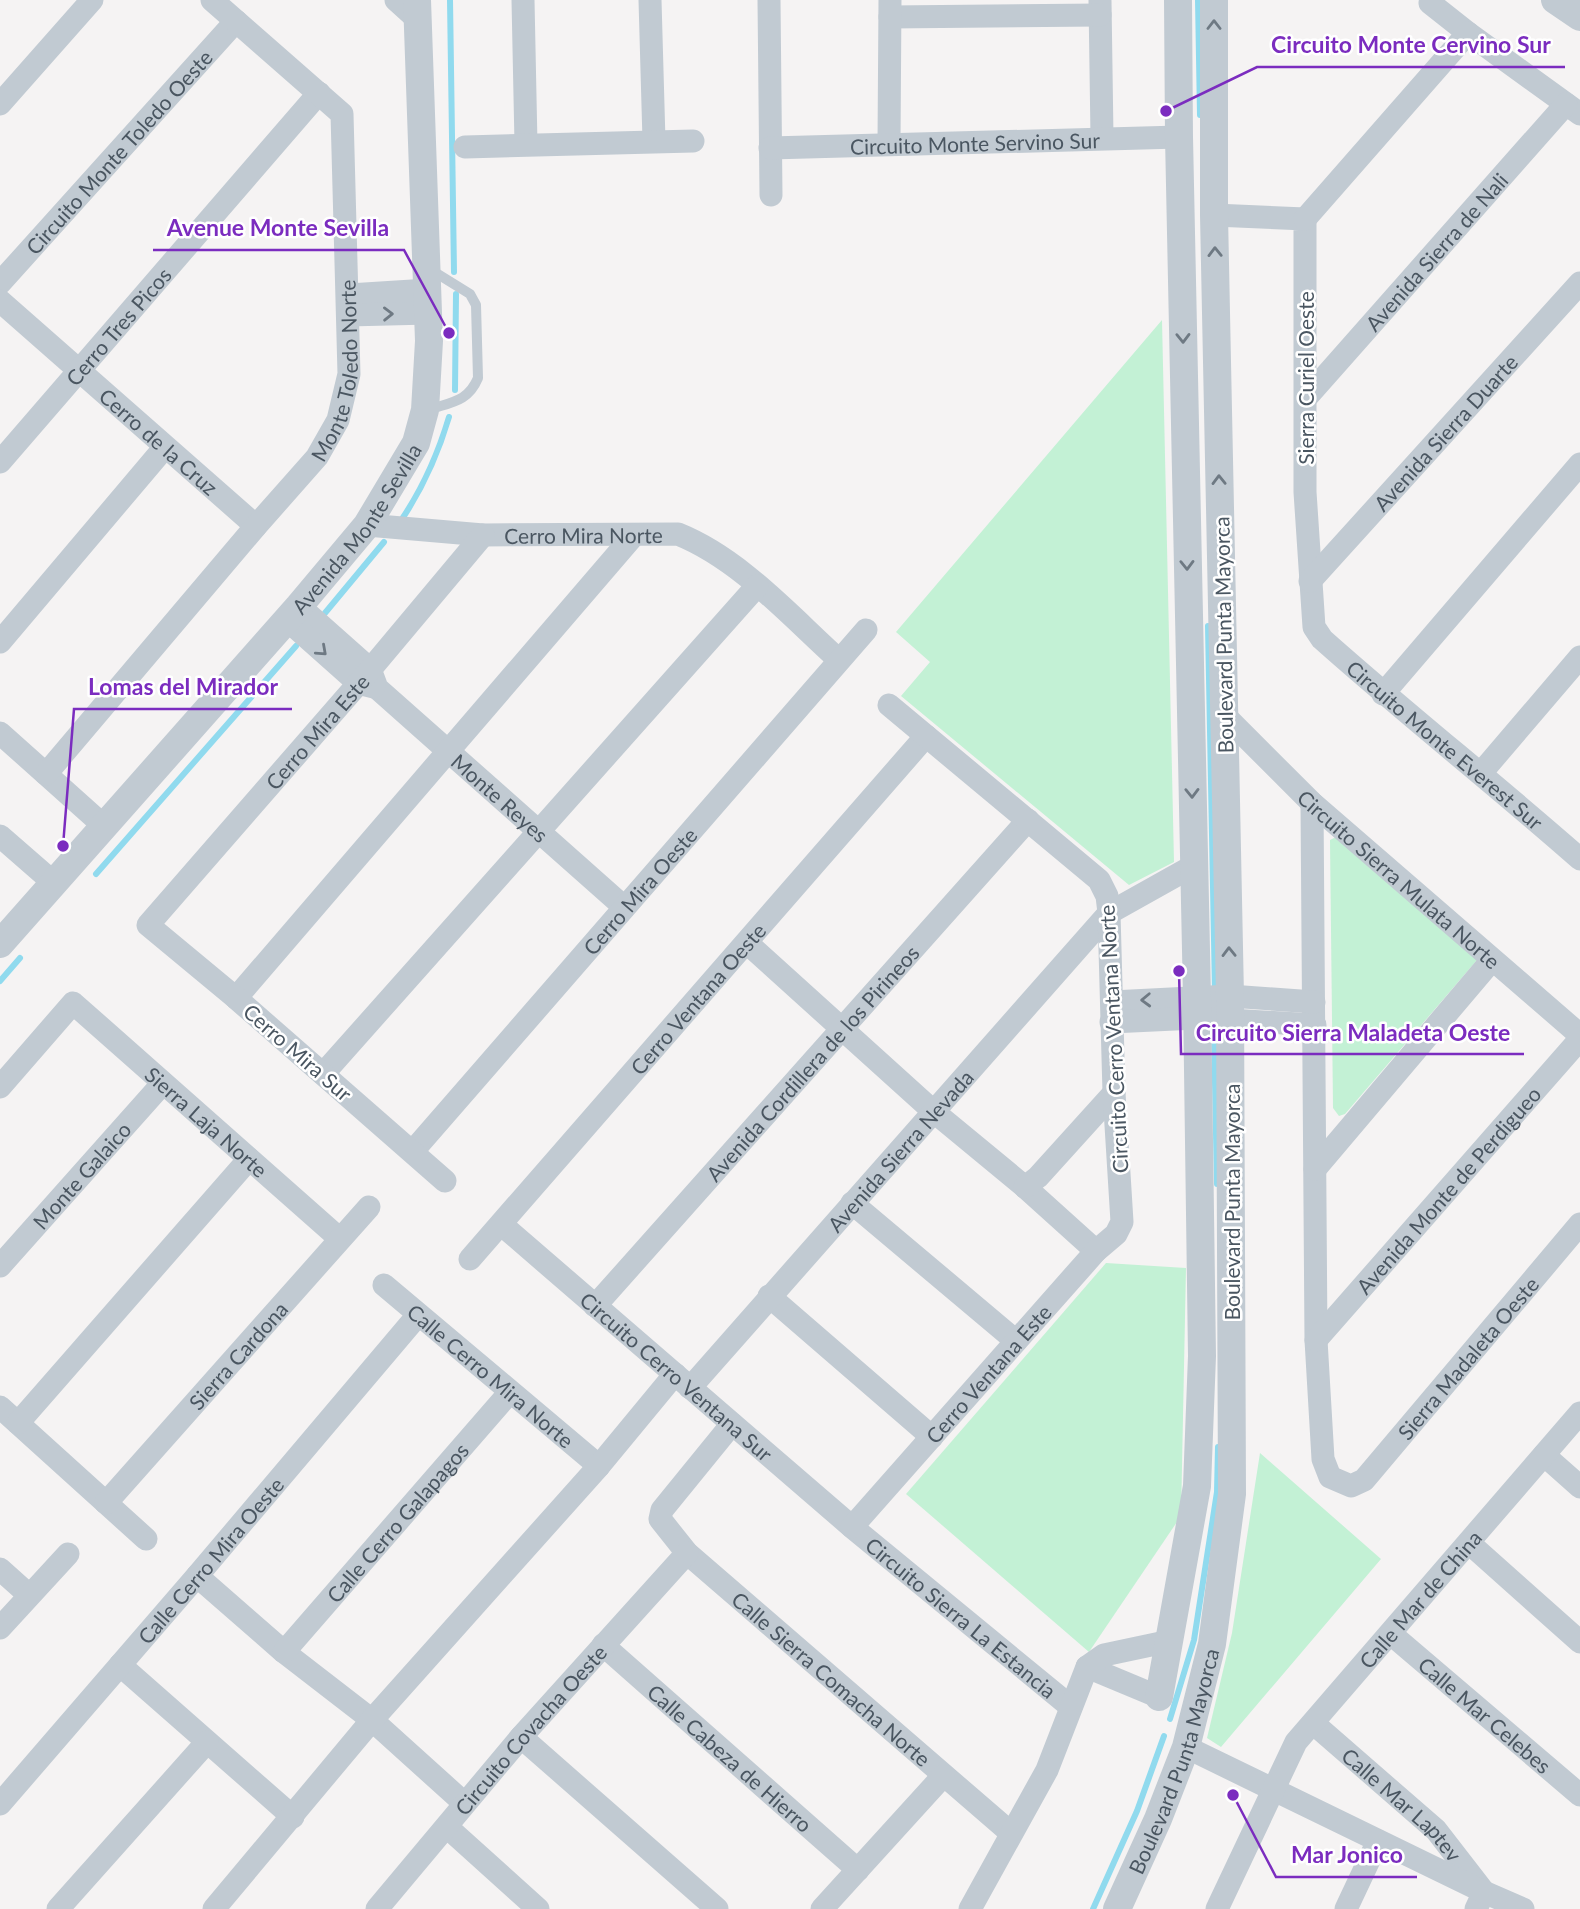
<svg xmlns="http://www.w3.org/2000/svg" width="1580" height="1909" viewBox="0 0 1580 1909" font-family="Lato,sans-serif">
	<rect width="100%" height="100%" fill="#f5f3f3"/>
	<g fill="#c3f1d5">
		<polygon points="1162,320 1174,862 1129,885 901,696 930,662 896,632"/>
		<polygon points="1336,837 1477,960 1345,1114 1339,1116 1333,1108 1330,840"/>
		<polygon points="1106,1263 1186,1268 1181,1516 1089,1652 906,1494"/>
		<polygon points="1260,1453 1381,1559 1221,1747 1207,1738 1232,1633"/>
	</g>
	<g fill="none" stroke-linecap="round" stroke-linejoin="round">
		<g stroke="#90daee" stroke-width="6">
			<polyline points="450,0 454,272"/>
			<polyline points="1198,0 1200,115"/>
			<polyline points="455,390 456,294"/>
			<path d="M402,519c22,-33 36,-65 47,-102"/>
			<polyline points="325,613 384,542"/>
			<polyline points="1208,626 1215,991"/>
			<polyline points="96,874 296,646"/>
			<polyline points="0,981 20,958"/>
			<polyline points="1214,1032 1217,1184"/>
			<polyline points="1170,1719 1194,1640 1217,1492 1218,1447"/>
			<polyline points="1093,1909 1137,1811 1164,1736"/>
		</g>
		<path stroke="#c1cad2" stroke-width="10" d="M428,410c23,-8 40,-8 50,-32l-2,-73 -6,-11 -42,-26"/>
		<g stroke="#c1cad2" stroke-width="23">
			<polyline points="396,0 417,19"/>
			<polyline points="523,0 526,144"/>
			<polyline points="650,0 654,141"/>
			<polyline points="769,0 771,195"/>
			<polyline points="1100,1 1102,137"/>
			<polyline points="1430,3 1468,33 1580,114"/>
			<polyline points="890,17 1100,15"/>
			<polyline points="0,104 92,0"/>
			<polyline points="889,143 890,0"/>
			<polyline points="465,147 693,141"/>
			<path id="s1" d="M770,148l409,-11"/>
			<path id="s2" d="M1214,215l91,4v273l9,135 8,12c84,75 173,145 258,220"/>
			<polyline points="1305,219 1468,33"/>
			<path id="s3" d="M0,283l236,-262"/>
			<polyline points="349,295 428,290"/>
			<path id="s4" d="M0,301l256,225"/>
			<polyline points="348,315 429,313"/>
			<path id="s5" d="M1306,398l260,-294"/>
			<path id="s6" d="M0,462l319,-369"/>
			<path id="s7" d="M367,525l116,10 195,-1c62,25 111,81 161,126"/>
			<path id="s8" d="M1310,581l270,-298"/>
			<path id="s9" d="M299,606l71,63 7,19 247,219"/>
			<polyline points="286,619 358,683 374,687"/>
			<polyline points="0,642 165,447"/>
			<polyline points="1383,694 1580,464"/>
			<path id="s10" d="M1224,715l88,88 268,232"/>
			<polyline points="0,733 104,826"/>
			<polyline points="1481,773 1580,657"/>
			<path id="s11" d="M46,774l210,-248 61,-69 21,-37 11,-46 -7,-260 -130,-114"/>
			<path id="s12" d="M1312,803l4,537 7,119 7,18 21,9 13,-6 216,-256"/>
			<polyline points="0,836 54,883"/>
			<polyline points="747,943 933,1111 1025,1187 1096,1251"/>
			<polyline points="236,998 634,535"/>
			<polyline points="1112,1002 1230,996 1314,1002"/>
			<polyline points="1111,1022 1196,1018 1315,1025"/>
			<polyline points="323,1074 757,586"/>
			<path id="s13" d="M0,1087l73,-84 267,236"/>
			<path id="s14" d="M413,1151l453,-521"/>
			<polyline points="1315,1169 1492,960"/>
			<path id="s15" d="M445,1181l-209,-183 -88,-73 216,-248 119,-142"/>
			<polyline points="1025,1187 1038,1177 1114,1093"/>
			<polyline points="852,1203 1016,1341"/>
			<path id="s16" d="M502,1225l350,302 219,180"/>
			<path id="s17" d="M470,1259l456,-523"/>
			<path id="s18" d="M0,1266l163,-183"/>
			<path id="s19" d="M384,1285l215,181"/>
			<polyline points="769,1296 932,1437"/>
			<path id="s20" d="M595,1306l433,-486"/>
			<path id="s21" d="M1316,1340l264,-301"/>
			<path id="s22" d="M690,1388l419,-475 84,-47"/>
			<polyline points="0,1407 146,1539"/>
			<polyline points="18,1423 249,1159"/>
			<path id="s23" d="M732,1424l-70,86 -2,9 27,34 324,280"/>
			<polyline points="1544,1455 1580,1487"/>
			<path id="s24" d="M106,1503l263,-296"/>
			<path id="s25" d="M852,1527l244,-276 20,-17 6,-12 -8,-129 -5,-180 -2,-17 -8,-16 -210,-175"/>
			<polyline points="1469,1543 1580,1642"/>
			<polyline points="0,1569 29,1595"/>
			<polyline points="197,1576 284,1652 372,1720 464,1803"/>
			<polyline points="0,1628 68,1554"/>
			<path id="s26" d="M1391,1634l189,161"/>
			<path id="s27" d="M603,1645l255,225"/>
			<path id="s28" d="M284,1652l226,-260"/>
			<polyline points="120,1665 293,1817"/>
			<polyline points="1087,1667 1159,1697"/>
			<path id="s29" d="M1313,1723l123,107 48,62 -8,17"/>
			<polyline points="521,1737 717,1909"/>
			<polyline points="1186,1747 1484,1892 1523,1909"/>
			<path id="s30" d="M0,1804l197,-228 221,-261"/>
			<polyline points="447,1827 538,1909"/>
			<polyline points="58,1909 207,1742"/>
			<polyline points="214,1909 372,1720 599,1466 675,1374"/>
			<path id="s31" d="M377,1909l144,-172 166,-184"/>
			<polyline points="822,1909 943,1776"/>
			<polyline points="970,1909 1047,1770 1087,1667 1104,1655 1170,1641"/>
			<path id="s32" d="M1217,1909l79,-167 284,-329"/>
			<polyline points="1346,1909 1378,1841"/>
		</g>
		<g stroke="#c1cad2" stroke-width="28">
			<polyline points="1555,0 1580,17"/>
			<path id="s33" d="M0,944l299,-338 68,-81 49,-82 9,-33 4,-69 -12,-341"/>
			<polyline points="1159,1697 1197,1486 1202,1356 1197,998 1179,137 1178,0"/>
			<path id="s34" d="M1117,1909l41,-90 28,-72 26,-103 20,-150 -2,-498 -16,-781v-215"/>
		</g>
	</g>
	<defs><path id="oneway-chevron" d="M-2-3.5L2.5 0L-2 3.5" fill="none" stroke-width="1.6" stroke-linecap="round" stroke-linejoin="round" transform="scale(1.75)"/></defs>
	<g stroke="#6e7983">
		<use href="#oneway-chevron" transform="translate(1214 25) rotate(-90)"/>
		<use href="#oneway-chevron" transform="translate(1215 252) rotate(-91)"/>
		<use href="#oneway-chevron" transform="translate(388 314) rotate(-1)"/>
		<use href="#oneway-chevron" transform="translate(1183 338) rotate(89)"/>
		<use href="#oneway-chevron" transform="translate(1219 480) rotate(-91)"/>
		<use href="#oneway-chevron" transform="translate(1187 565) rotate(89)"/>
		<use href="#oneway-chevron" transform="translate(322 651) rotate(42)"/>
		<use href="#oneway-chevron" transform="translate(1192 793) rotate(89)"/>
		<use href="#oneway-chevron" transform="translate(1229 952) rotate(-91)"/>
		<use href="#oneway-chevron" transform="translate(1146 1000) rotate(178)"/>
	</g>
	<g text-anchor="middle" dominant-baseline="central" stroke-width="5" stroke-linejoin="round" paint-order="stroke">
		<g font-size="21" fill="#4a5661" stroke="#fff">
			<text stroke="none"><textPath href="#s1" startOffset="205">Circuito Monte Servino Sur</textPath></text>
			<text stroke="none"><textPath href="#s3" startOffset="177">Circuito Monte Toledo Oeste</textPath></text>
			<text stroke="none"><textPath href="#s5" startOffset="196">Avenida Sierra de Nali</textPath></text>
			<text stroke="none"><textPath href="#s6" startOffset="180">Cerro Tres Picos</textPath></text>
			<text stroke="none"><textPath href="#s11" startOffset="508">Monte Toledo Norte</textPath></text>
			<text transform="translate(1305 378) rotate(-90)">Sierra Curiel Oeste</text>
			<text stroke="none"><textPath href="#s8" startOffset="201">Avenida Sierra Duarte</textPath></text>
			<text stroke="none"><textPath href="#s4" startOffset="212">Cerro de la Cruz</textPath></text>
			<text stroke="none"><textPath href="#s33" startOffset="548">Avenida Monte Sevilla</textPath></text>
			<text stroke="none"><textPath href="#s7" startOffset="217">Cerro Mira Norte</textPath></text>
			<text transform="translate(1223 635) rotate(-91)">Boulevard Punta Mayorca</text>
			<text stroke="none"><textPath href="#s15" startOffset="649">Cerro Mira Este</textPath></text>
			<text stroke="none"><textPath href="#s2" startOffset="676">Circuito Monte Everest Sur</textPath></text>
			<text stroke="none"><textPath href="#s9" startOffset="280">Monte Reyes</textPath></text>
			<text stroke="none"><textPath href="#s10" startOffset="240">Circuito Sierra Mulata Norte</textPath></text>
			<text stroke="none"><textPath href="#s14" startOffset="345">Cerro Mira Oeste</textPath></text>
			<text stroke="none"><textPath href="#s17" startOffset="346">Cerro Ventana Oeste</textPath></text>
			<text transform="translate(1113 1039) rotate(-93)">Circuito Cerro Ventana Norte</text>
			<text transform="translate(298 1052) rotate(41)">Cerro Mira Sur</text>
			<text stroke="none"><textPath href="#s20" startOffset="326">Avenida Cordillera de los Pirineos</textPath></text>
			<text stroke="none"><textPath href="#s13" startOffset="290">Sierra Laja Norte</textPath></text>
			<text stroke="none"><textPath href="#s22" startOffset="317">Avenida Sierra Nevada</textPath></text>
			<text stroke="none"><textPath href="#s18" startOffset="122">Monte Galaico</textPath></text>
			<text stroke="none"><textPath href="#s21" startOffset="200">Avenida Monte de Perdigueo</textPath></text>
			<text transform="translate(1231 1202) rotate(-90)">Boulevard Punta Mayorca</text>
			<text stroke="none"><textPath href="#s24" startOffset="198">Sierra Cardona</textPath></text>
			<text stroke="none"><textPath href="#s12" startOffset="873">Sierra Madaleta Oeste</textPath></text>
			<text stroke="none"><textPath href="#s25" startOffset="205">Cerro Ventana Este</textPath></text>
			<text stroke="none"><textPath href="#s19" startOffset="140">Calle Cerro Mira Norte</textPath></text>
			<text stroke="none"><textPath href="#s16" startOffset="231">Circuito Cerro Ventana Sur</textPath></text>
			<text stroke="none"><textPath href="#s28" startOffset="172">Calle Cerro Galapagos</textPath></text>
			<text stroke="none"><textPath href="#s30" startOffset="322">Calle Cerro Mira Oeste</textPath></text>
			<text stroke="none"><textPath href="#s32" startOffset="374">Calle Mar de China</textPath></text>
			<text stroke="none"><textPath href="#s16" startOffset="604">Circuito Sierra La Estancia</textPath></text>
			<text stroke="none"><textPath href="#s23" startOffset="355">Calle Sierra Comacha Norte</textPath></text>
			<text stroke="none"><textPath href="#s26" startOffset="124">Calle Mar Celebes</textPath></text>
			<text stroke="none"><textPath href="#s31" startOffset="236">Circuito Covacha Oeste</textPath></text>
			<text stroke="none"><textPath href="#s27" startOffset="170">Calle Cabeza de Hierro</textPath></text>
			<text stroke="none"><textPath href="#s34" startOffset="159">Boulevard Punta Mayorca</textPath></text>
			<text stroke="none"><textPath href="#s29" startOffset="121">Calle Mar Laptev</textPath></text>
		</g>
	</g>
	<path fill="none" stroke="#7b2cbf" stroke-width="2.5" d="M1166 111L1257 67H1565M449 333L404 250H153M63 846L74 709H292M1179 971L1181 1054H1524M1233 1795L1276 1877H1417"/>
	<g fill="#7b2cbf" stroke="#fff" stroke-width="2.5">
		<circle cx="1166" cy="111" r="7"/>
		<circle cx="449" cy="333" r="7"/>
		<circle cx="63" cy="846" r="7"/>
		<circle cx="1179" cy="971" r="7"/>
		<circle cx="1233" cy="1795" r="7"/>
	</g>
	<g font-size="23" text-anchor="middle" font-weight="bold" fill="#7b2cbf" stroke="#fff" stroke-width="5" stroke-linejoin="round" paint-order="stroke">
		<text x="1411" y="53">Circuito Monte Cervino Sur</text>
		<text x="278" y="236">Avenue Monte Sevilla</text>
		<text x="183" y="695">Lomas del Mirador</text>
		<text x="1353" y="1041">Circuito Sierra Maladeta Oeste</text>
		<text x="1347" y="1863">Mar Jonico</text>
	</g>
</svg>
